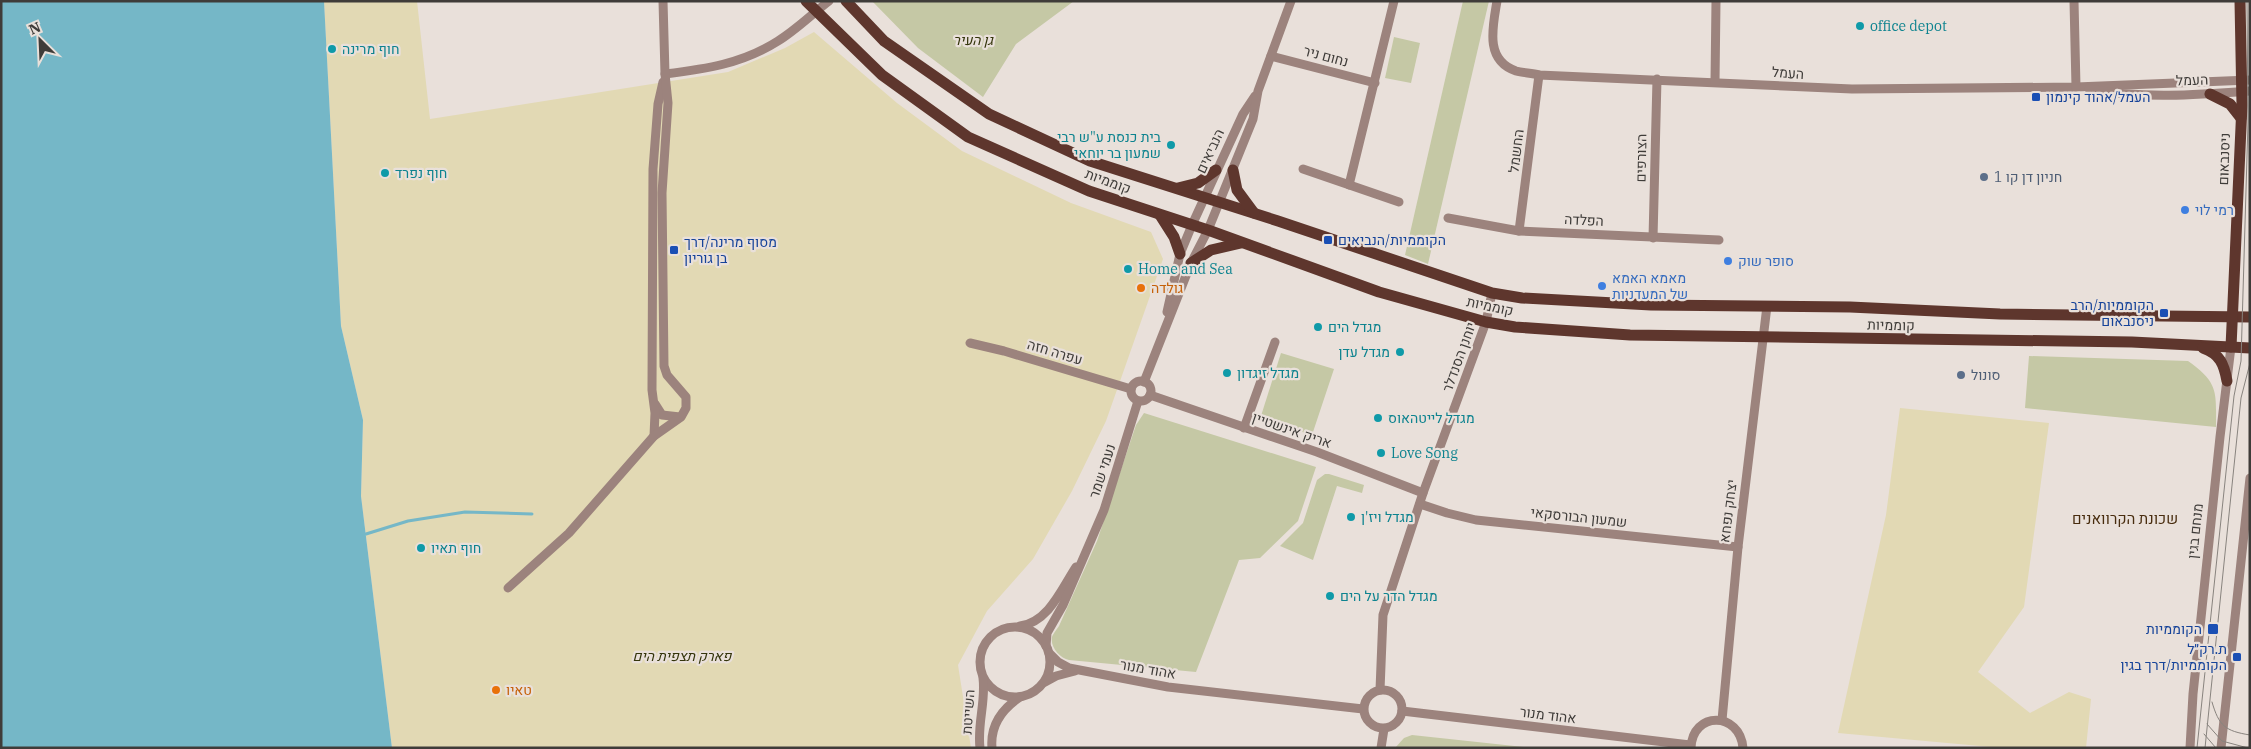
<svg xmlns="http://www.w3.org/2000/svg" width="2251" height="749" viewBox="0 0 2251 749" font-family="'IBM Plex Serif',Heebo,serif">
	<rect width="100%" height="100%" fill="#e9e0da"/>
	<g fill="#c5c8a5">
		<polygon points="872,1 1074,1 1016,44 983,97 918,48"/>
		<polygon points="1463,1 1489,1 1428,264 1405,255"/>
		<polygon points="1394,37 1420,43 1411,83 1385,78"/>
		<polygon points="1281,353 1334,369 1312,435 1260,419"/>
		<path d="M2029,356l159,5c31,22 28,31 28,66l-191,-19z"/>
		<path d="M1144,413l172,54 -18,54 -38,37 -21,2 -43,112 -127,-12c-9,-2 -19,-13 -17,-23 1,-3 5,-8 7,-11l38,-85 39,-116z"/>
		<polygon points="1325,474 1329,474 1364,485 1362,493 1337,486 1313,560 1280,546 1303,523 1317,480"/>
		<polygon points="1412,735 1534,748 1395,748 1404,738"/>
	</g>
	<g fill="#e2d9b4">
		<polygon points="324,1 417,1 430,119 728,72 785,48 814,32 897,103 962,151 1071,203 1151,232 1163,259 1106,421 1072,491 1033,559 987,611 958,665 971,748 392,748 361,496 363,420 341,326"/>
		<polygon points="1900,408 2049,423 2024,607 1978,672 2030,713 2069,692 2091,699 2086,748 2002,748 1838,733 1886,515"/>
	</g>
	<polygon fill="#75b7c7" points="1,1 324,1 341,326 363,420 361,496 392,748 1,748"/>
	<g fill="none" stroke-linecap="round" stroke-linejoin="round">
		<polyline stroke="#75b7c7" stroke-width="3" points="366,534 408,521 465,512 532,514"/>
		<g stroke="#9c837d" stroke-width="9">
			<path d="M1497,1c-4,25 -13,59 19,70 7,2 16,2 23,4l313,14 224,-2 174,-7"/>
			<polyline points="2074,1 2076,87"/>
			<polyline points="1271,56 1375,83"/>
			<path d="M665,74c40,-5 77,-10 113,-33 18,-11 34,-27 51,-40"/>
			<polyline points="1715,82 1716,1"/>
			<path d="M2089,89c52,10 107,6 161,2"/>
			<polyline points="1303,169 1399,202"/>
			<polyline points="1349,185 1394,1"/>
			<polyline points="1448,218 1519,231 1719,240"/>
			<polyline points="1519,231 1539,75"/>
			<polyline points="1653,238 1657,79"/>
			<polyline points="1167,312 1180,254 1192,225 1243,114 1255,96"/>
			<polyline points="970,343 1004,351 1131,389"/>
			<circle cx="1141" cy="391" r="10"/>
			<polyline points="1144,382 1191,263 1208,230 1253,119 1258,91 1291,1"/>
			<polyline points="1150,395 1317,452 1423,493"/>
			<polyline points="655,404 662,415 680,417"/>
			<polyline points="1244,428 1275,342"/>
			<polyline points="654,436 655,413 652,390 653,169 658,104 663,82"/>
			<polyline points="1420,504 1447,513 1476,520 1738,547"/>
			<polyline points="508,588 569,533 654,436 681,417 686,408 686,397 667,375 664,366 662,193 668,103 665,74 663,1"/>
			<path d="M1020,626c29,-4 42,-38 56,-59"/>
			<circle cx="1015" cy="662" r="35"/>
			<polyline points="1046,646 1047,633 1063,605 1104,510 1138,401"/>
			<polyline points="1049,653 1058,662 1069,668 1168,687 1363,709"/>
			<polyline points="1045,682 1056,676 1075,671"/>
			<circle cx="1383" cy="709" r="19"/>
			<polyline points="1380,690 1383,615 1423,493 1486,322 1492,293"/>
			<polyline points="1402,711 1690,745"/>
			<polyline points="1722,720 1738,547 1767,306"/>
			<path d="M980,748c-3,-24 6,-46 3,-70"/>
			<path d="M992,748c-2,-23 10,-39 28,-51"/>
			<polyline points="1381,748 1384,729"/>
			<path d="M1691,748c1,-37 49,-37 52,0"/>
			<polyline points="2190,748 2193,694 2220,437 2231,347"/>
			<polyline points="2221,748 2250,478"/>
		</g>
		<g stroke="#5e362d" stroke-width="11">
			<polyline points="806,1 882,75 968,137 1089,191 1208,230 1379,292 1486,322 1515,327 1630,335 2132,342 2250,348"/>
			<polyline points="846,1 884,41 989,114 1090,161 1278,221 1492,293 1522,298 1651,305 1850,307 2000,314 2250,317"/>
			<polyline points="2210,94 2230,104 2241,118"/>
			<polyline points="1233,170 1237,190 1254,213"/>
			<polyline points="1178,188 1198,183 1216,170"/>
			<polyline points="1160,215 1174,237 1180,254"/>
			<polyline points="1191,263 1211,250 1241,243"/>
			<polyline points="2231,347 2242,105 2240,1"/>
			<path d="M2203,348c17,6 21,16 24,33"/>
		</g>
		<g stroke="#88837e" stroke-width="1">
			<path d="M2212,702c7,24 13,29 38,33"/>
			<polyline points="2207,724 2222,741 2248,748"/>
			<polyline points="2204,734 2216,748"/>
			<polyline points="2197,748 2234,396 2241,361 2248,122 2247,1"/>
			<polyline points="2205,748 2241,398 2250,363"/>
		</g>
	</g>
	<g fill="#0f9aa8" stroke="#e9e0da" stroke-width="2">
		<circle cx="1860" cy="26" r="5"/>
		<circle cx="332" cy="49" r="5"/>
		<circle cx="1171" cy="145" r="5"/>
		<circle cx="385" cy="173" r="5"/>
		<circle cx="1128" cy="269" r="5"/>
		<circle cx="1318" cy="327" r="5"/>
		<circle cx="1400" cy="352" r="5"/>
		<circle cx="1227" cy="373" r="5"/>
		<circle cx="1378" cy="418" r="5"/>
		<circle cx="1381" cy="453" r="5"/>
		<circle cx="1351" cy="517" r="5"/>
		<circle cx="421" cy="548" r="5"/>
		<circle cx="1330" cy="596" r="5"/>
	</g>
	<g fill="#1a4fb4" stroke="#e9e0da" stroke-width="2">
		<rect x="2031" y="92" width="10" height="10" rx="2.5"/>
		<rect x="1323" y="235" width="10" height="10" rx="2.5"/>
		<rect x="669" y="245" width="10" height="10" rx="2.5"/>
		<rect x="2159" y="308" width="10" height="10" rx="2.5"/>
		<rect x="2207" y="623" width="12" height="12" rx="2.5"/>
		<rect x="2232" y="652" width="10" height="10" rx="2.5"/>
	</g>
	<g fill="#5c6f8a" stroke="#e9e0da" stroke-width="2">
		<circle cx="1984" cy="177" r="5"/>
		<circle cx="1961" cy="375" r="5"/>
	</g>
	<g fill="#3f7fe0" stroke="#e9e0da" stroke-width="2">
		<circle cx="2185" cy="210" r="5"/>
		<circle cx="1728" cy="261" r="5"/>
		<circle cx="1602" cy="286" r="5"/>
	</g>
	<g fill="#e8710a" stroke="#e9e0da" stroke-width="2">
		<circle cx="1141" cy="288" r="5"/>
		<circle cx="496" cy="690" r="5"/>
	</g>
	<g text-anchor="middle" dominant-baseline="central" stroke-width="4.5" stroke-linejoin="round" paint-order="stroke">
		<g font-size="14" fill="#0d838f" stroke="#e9e0da" text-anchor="start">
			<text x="1870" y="26">office depot</text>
			<text x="342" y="49">חוף מרינה</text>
			<text x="1161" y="137" text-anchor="end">בית כנסת ע"ש רבי<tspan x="1161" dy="16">שמעון בר יוחאי</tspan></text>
			<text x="395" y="173">חוף נפרד</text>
			<text x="1138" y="269">Home and Sea</text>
			<text x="1328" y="327">מגדל הים</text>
			<text x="1390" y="352" text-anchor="end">מגדל עדן</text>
			<text x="1237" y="373">מגדל זיגדון</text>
			<text x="1388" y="418">מגדל לייטהאוס</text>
			<text x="1391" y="453">Love Song</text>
			<text x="1361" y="517">מגדל ויז'ן</text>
			<text x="431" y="548">חוף תאיו</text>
			<text x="1340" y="596">מגדל הדר על הים</text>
		</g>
		<g font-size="14" font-style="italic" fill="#34350b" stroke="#e9e0da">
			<text x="973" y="40">גן העיר</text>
			<text x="682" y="656">פארק תצפית הים</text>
		</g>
		<g font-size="14" fill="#3f3c39" stroke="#e9e0da">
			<text transform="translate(1326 56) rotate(15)">נחום ניר</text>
			<text transform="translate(1788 73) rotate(4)">העמל</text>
			<text transform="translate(2192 80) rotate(-2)">העמל</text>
			<text transform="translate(1210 151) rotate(-65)">הנביאים</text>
			<text transform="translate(1516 151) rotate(-83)">החשמל</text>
			<text transform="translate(1641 158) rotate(-89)">הצורפים</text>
			<text transform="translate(2224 159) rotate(-88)">ניסנבאום</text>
			<text transform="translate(1108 181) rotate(20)">קוממיות</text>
			<text transform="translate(1584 220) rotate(3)">הפלדה</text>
			<text transform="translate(1490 306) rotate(12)">קוממיות</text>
			<text transform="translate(1891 325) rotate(1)">קוממיות</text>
			<text transform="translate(1055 352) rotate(17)">עפרה חזה</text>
			<text transform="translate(1459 357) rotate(-70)">יוחנן הסנדלר</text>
			<text transform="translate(1292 430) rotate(19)">אריק אינשטיין</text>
			<text transform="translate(1102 471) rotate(-72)">נעמי שמר</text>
			<text transform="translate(1728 511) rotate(-83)">יצחק נפחא</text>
			<text transform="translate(1579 517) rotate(6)">שמעון הבורסקאי</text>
			<text transform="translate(2195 531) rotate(-84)">מנחם בגין</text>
			<text transform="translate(1148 669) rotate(10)">אהוד מנור</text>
			<text transform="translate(968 712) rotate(-86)">השייטת</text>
			<text transform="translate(1548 715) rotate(7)">אהוד מנור</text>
		</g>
		<g font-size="14" fill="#164399" stroke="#e9e0da" text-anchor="start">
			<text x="2046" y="97">העמל/אהוד קינמון</text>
			<text x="1338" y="240">הקוממיות/הנביאים</text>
			<text x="684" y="242">מסוף מרינה/דרך<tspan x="684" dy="16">בן גוריון</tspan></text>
			<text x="2154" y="305" text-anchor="end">הקוממיות/הרב<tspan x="2154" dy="16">ניסנבאום</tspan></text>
			<text x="2202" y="629" text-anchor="end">הקוממיות</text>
			<text x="2227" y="649" text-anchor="end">ת.רק״ל<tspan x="2227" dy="16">הקוממיות/דרך בגין</tspan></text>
		</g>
		<g font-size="14" fill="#4e5e75" stroke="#e9e0da" text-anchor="start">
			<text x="1994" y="177">חניון דן קו 1</text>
			<text x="1971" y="375">סונול</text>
		</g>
		<g font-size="14" fill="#366cbe" stroke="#e9e0da" text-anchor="start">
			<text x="2195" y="210">רמי לוי</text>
			<text x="1738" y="261">סופר שוק</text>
			<text x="1612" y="278">מאמא האמא<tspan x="1612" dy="16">של המעדניות</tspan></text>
		</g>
		<g font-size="14" fill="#c56008" stroke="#e9e0da" text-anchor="start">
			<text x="1151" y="288">גולדה</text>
			<text x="506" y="690">טאיו</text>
		</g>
		<g font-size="15" fill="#492d0f" stroke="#e9e0da">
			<text x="2125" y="518">שכונת הקרוואנים</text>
		</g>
	</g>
	<rect width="2251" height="749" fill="none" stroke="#3f3c39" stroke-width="5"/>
	<g transform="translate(40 40) rotate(336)" stroke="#e9e0da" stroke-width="4" paint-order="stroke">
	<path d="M0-4L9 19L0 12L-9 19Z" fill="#3f3c39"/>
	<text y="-8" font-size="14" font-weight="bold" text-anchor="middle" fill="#3f3c39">N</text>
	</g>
</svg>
